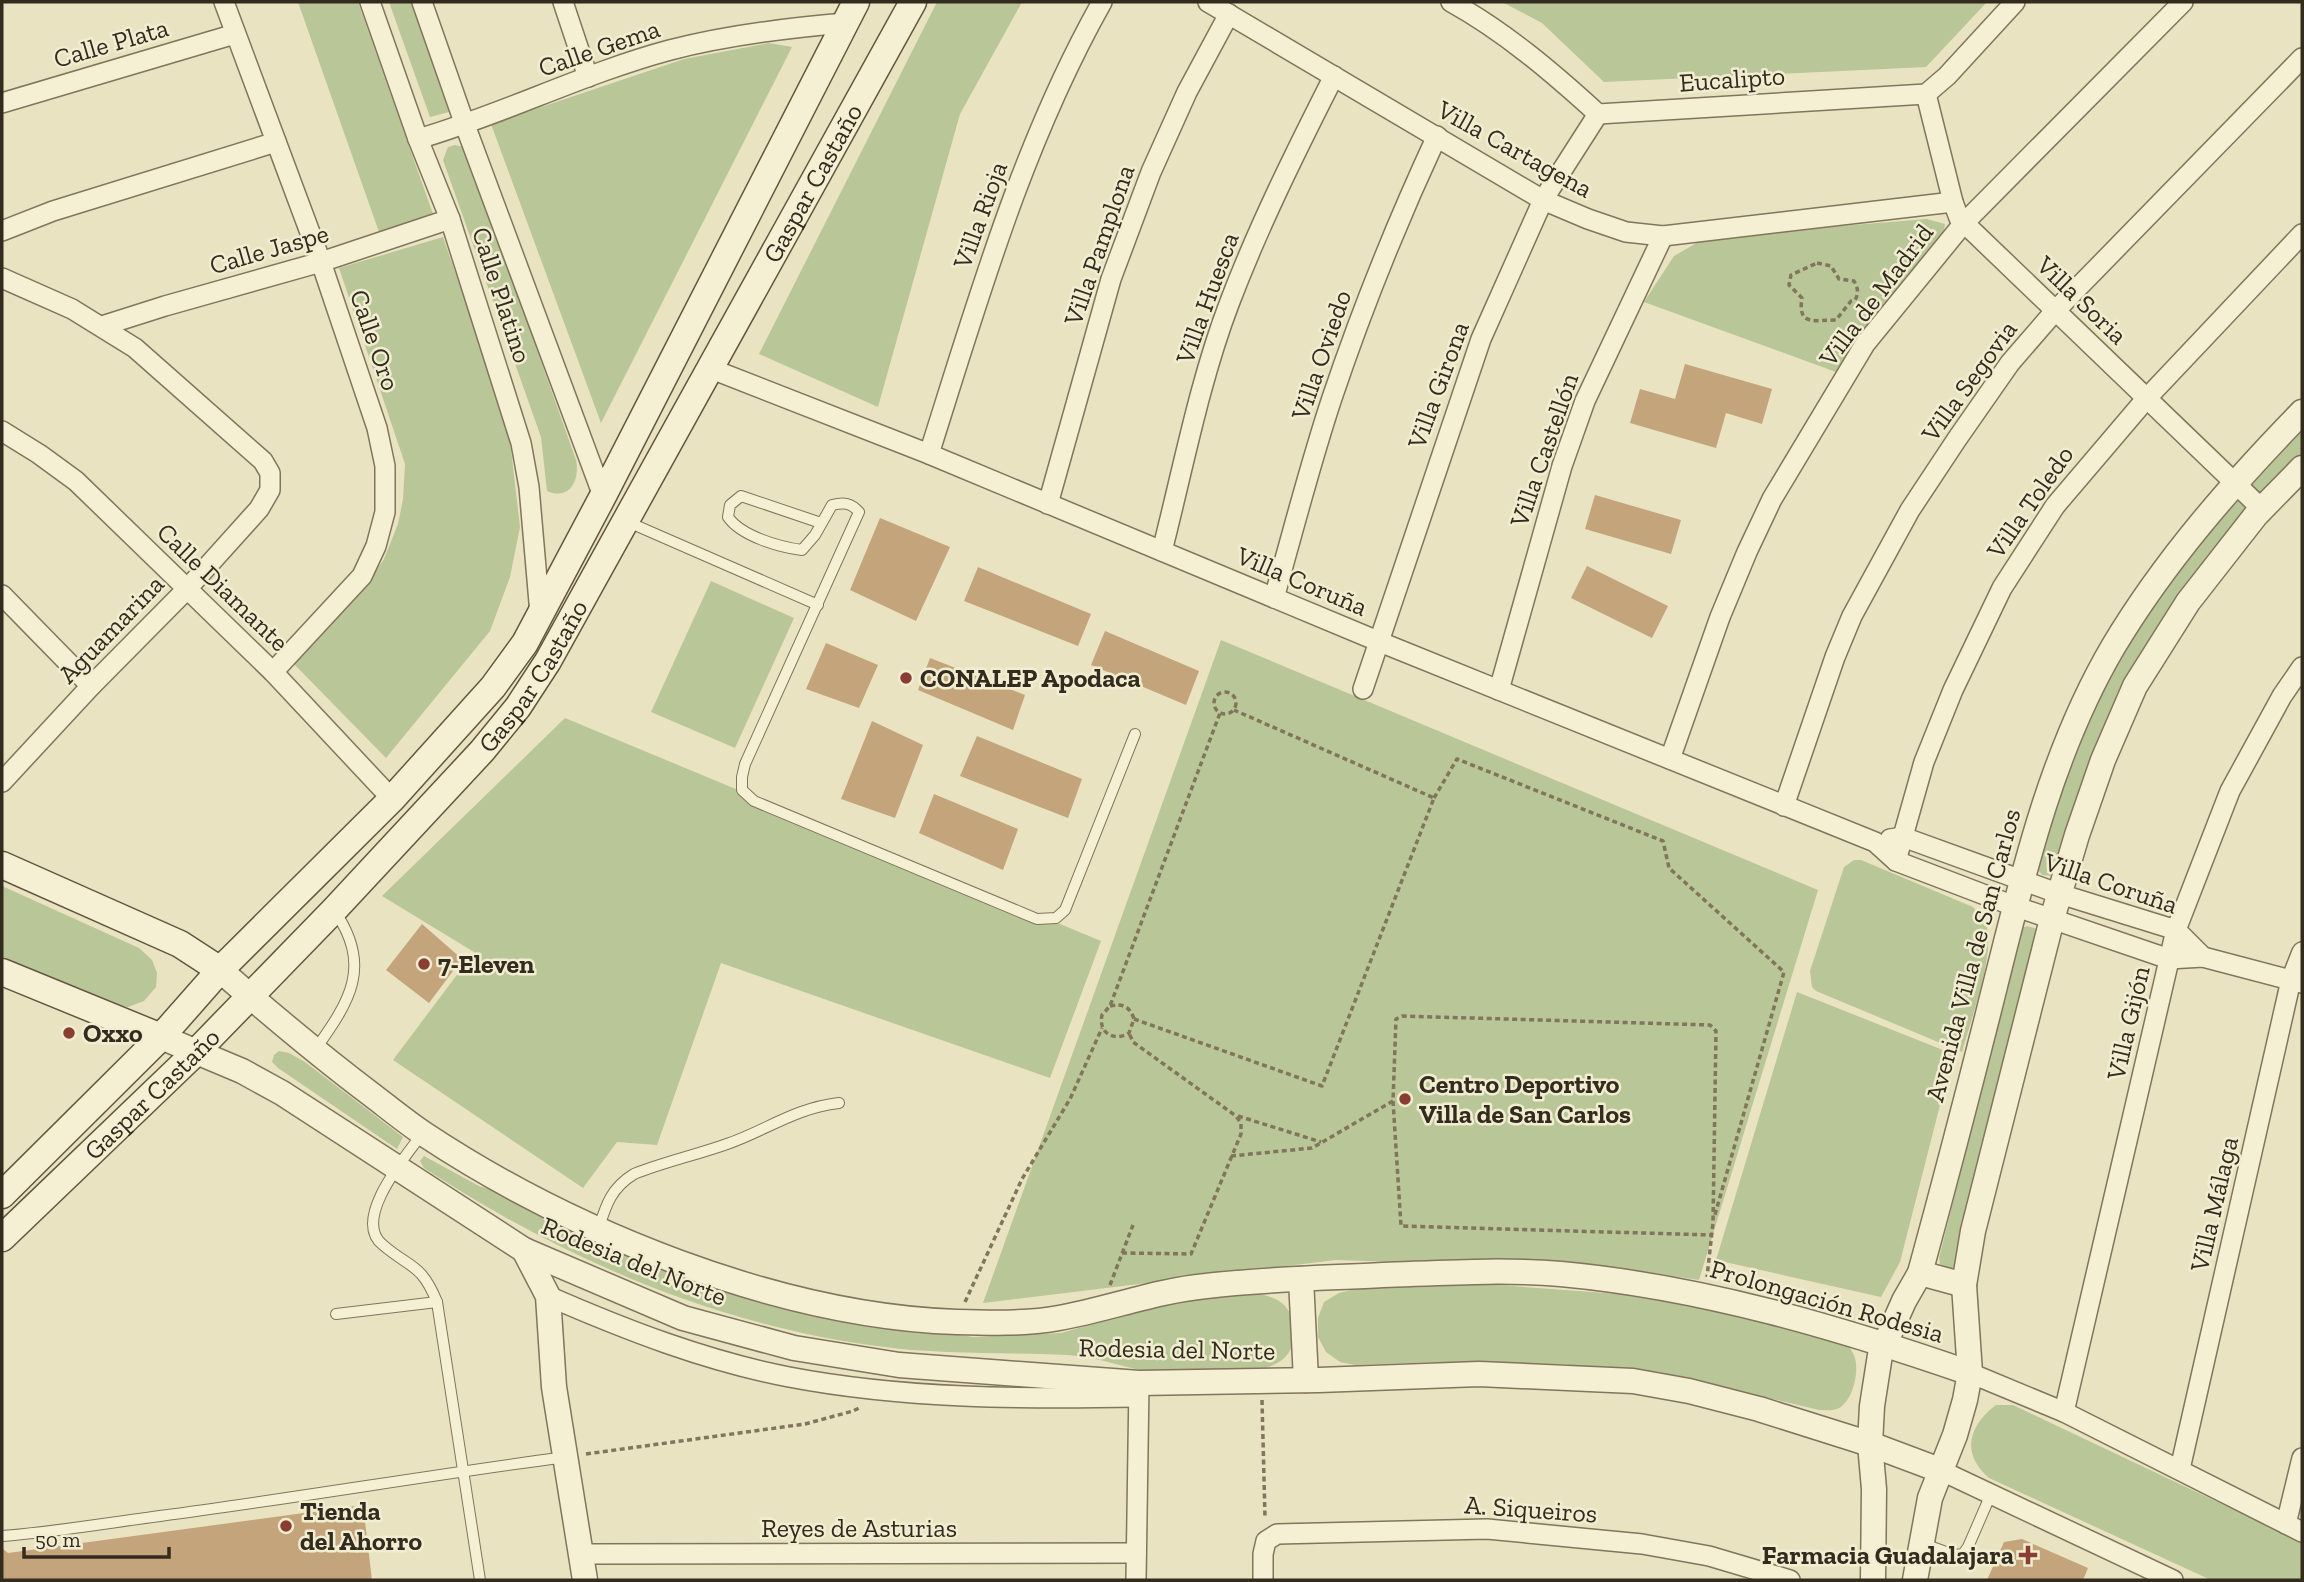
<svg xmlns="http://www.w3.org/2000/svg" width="2304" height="1582" viewBox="0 0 2304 1582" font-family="'Zilla Slab',serif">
	<rect width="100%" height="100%" fill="#e9e3c2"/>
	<g fill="#b9c697">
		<polygon points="298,2 358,2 433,214 379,232"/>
		<polygon points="389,2 411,2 449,112 430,117"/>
		<polygon points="937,2 1022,2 960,114 878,407 759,354"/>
		<polygon points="1502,2 1987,2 1926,67 1604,82 1542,23"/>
		<polygon points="769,43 792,47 601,423 491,124 684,59"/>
		<path d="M455,145l9,2 4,8 108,305c4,20 -6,41 -29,31l-6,-54 -98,-277 5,-13z"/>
		<polygon points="1927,219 1945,224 1943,235 1907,275 1836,372 1644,302 1674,256 1700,241 1740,234"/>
		<polygon points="443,237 508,424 520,527 510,577 490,631 386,758 294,664 371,578 384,559 398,524 403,499 405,464 339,268"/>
		<polygon points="2302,426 2302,455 2205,564 2054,873 2052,876 2042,875 2036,867 2071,757 2107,676 2160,589 2219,512"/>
		<polygon points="711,581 794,618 735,748 651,712"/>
		<polygon points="1221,640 1818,890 1699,1280 1633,1270 1336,1260 983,1303"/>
		<polygon points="565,718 1101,941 1050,1078 721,963 657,1145 617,1142 583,1188 393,1060 474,952 382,896"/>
		<path d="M1854,860h7l112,47c5,6 11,11 13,18 10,28 -16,97 -24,127l-146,-61 -4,-4 -2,-16 34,-104z"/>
		<polygon points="2,886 139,948 152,960 157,973 156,987 144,1001 128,1007 106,1005 2,956"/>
		<polygon points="2027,926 2037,929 1956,1265 1951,1270 1940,1264 1939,1258 2022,928"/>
		<polygon points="1797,992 1953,1054 1900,1262 1881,1297 1716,1260"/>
		<polygon points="279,1051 289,1053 305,1062 403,1137 397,1149 278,1068 272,1062 274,1055"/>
		<path d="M424,1156l55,30 401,137 93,14 88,-4 104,-30 86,-10c11,1 26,4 34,13 13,15 13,45 -6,56 -13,8 -26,9 -40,9 -28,1 -57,4 -85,1 -29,-3 -57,-16 -87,-17 -64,-3 -127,0 -190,-9 -165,-22 -315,-88 -453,-178l-4,-7z"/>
		<path d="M1485,1284l189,14 173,44c2,5 6,10 8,16 4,15 -2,44 -18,51 -5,2 -13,1 -18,1l-143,-34 -114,-12 -124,-2 -83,3 -15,-3 -14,-10 -8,-15v-19l6,-16 15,-9 20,-5z"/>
		<path d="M1996,1405h17l289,137v38h-91l-222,-102c-28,-24 -21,-52 7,-73z"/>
	</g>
	<g fill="#c4a47b">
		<polygon points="1685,364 1772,389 1762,424 1726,413 1716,448 1630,423 1640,389 1675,399"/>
		<polygon points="1595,495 1681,520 1671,554 1585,529"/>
		<polygon points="880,518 950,547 916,621 850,590"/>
		<polygon points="1587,566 1668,606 1652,638 1571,598"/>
		<polygon points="978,567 1091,614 1078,646 964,601"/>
		<polygon points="1105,631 1199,671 1186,705 1091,665"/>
		<polygon points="826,643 878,665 859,708 806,689"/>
		<polygon points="930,658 1025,695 1013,730 918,690"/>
		<polygon points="872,721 923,745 895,818 841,799"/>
		<polygon points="977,736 1082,779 1068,818 960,776"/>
		<polygon points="934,794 1018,829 1003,870 919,833"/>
		<polygon points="422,924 462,959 429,1003 386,970"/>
		<polygon points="363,1505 372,1580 2,1580 2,1548 8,1553"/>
		<polygon points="2022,1539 2088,1568 2083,1580 1987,1580 2004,1542"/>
	</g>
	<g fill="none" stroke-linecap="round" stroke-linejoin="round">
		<g stroke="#81755b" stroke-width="12">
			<g id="service">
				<polyline points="628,522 818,605"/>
				<path d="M821,523l-80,-27 -11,9 -2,12c13,19 51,30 74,33l13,-15 17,-30c12,-3 19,-2 27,7l-114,252 -3,13v13l12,11 283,118 19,-1 9,-8 70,-176"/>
				<path d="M315,1050c35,-49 58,-84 19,-140"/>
				<path d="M422,1134c-17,23 -71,86 -39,111 28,24 38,18 54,57l43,278"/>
				<path d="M598,1230c8,-25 13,-42 36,-56 30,-12 62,-19 93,-30 40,-14 68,-36 112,-41"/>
				<polyline points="336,1314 437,1302"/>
				<path d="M2,1536c53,-4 105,-13 158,-20 136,-18 270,-41 406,-59"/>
				<polyline points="1921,1543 1954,1555 1963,1554 1968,1547 1991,1494"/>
			</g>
		</g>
		<g stroke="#81755b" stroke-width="22">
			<g id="minor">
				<polyline points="224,2 321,262 377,428 385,466 385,512 376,546 362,576 273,672"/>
				<polyline points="370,2 418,139 450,219 521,443 529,487 540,614"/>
				<polyline points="422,2 465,125 603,496"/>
				<polyline points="563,2 588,77"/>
				<polyline points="1208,2 1543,200 1588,219 1626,232 1663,236 1953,202"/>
				<path d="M1451,2c54,30 101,70 147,112l328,-20 21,-18 68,-74"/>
				<polyline points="1926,94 1953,202 1959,218 2262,509"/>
				<polyline points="2,103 235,34"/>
				<path d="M418,139c86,-25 166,-66 252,-89 58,-15 116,-22 175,-27"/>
				<polyline points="2,231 53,211 276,142"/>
				<polyline points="2,278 72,309 135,348 263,461 270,473 270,490 259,509 187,589 91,686 2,782"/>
				<polyline points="102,326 165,306 321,262 450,219"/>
				<polyline points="709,368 929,454 1380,642 1875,842 1896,861 2014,906 2169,959 2203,957 2302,983"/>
				<polyline points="2,431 39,454 76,481 273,672 392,799"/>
				<path d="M929,454c49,-154 93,-310 173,-452"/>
				<polyline points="1048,504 1111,279 1151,172 1187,92 1229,14"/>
				<path d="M1162,551c21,-82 37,-168 67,-247 30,-79 67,-153 105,-228"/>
				<polyline points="2,595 91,686"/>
				<path d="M1274,598c19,-66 36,-134 58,-200 30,-89 65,-176 105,-262"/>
				<polyline points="1363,689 1481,339 1543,200 1598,114"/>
				<polyline points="1499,690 1562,466 1585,401 1663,236"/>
				<polyline points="1670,759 1720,617 1747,552 1772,499 1865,344 1963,224 2183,2"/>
				<polyline points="1784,806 1835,657 1852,616 1910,510 1957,439 2010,363 2055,311 2302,58"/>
				<polyline points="1890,839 1903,837 2060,894 2176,930 2203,957"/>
				<polyline points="1896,861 1924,762 1953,690 2002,588 2055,506 2146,399 2302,234"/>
				<path d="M548,1296c78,34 158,65 241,81 115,22 233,22 349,20"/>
				<polyline points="1970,1373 2064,1412 2302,1532"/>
				<polyline points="2064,1412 2176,930 2230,791 2282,696 2302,667"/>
				<polyline points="2180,1469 2291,980 2302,952"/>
				<polyline points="1942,1471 2173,1580"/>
				<polyline points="2286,1524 2302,1458"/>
				<polyline points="581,1554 1136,1553"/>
				<polyline points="1136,1580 1139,1384"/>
				<polyline points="1263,1580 1263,1554 1266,1541 1277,1534 1487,1529 1642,1544 1709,1556 1790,1580"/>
			</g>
		</g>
		<g stroke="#81755b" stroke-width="27">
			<g id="tertiary">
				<path d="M220,970c49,43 99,85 152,125 17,13 34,27 52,39 148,98 354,182 533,188 33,1 69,2 102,-4 50,-9 96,-27 147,-32 58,-7 118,-8 177,-11 59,-2 119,-6 178,-1 141,13 276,53 409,99"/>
				<polyline points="161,1037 242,1071 282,1093 524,1250 683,1318 794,1348 899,1365 1139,1383 1319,1380 1479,1374 1633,1381 1689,1391 1759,1409 1870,1444 1942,1471"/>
				<polyline points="524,1250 548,1296 554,1387 585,1580"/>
				<polyline points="1920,1273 1964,1285"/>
				<polyline points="1301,1279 1306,1380"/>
				<path d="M1873,1580l1,-91 -4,-45 2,-38 8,-51 24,-54 16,-28c26,-95 51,-191 75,-287 29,-116 57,-235 118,-339 52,-87 119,-163 189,-235"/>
				<polyline points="1915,1580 1930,1498 1955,1435 1965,1400 1970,1373 1964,1285 1973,1231 2052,919 2077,835 2103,760 2135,686 2188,602 2256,515 2302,468"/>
			</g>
		</g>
		<g stroke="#63563e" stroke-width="29">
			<g id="secondary">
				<polyline points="2,865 180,944 220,970"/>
				<polyline points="2,972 161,1037"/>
				<polyline points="2,1195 161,1037 220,970 392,799 493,687 525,643 603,496 856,2"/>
				<path id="s1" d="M2,1238l194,-186 138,-142 148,-159 36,-44 30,-46 365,-659"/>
			</g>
		</g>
		<g stroke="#81755b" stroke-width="3.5" stroke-dasharray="5 3.5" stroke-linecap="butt">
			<path d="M1817,263l14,3 8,13 15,2c4,7 5,12 1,19l-4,1 -15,19c-20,0 -39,7 -34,-22l-13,-13 2,-10z"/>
			<circle cx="1225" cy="703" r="11"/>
			<polyline points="1434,798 1457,759 1663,841 1669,868 1784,972 1714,1218"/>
			<path d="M1110,1006c13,-3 20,1 24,13l-5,14c-15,9 -31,0 -27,-18l8,-9 110,-293"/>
			<polyline points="1134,1019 1322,1086 1434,798 1234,710"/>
			<polyline points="1393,1101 1401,1226 1711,1235"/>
			<polyline points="1238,1116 1321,1142"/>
			<polyline points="1231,1156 1312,1148 1393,1101 1396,1019 1402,1016 1710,1025 1716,1031 1713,1223 1707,1277"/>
			<polyline points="1122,1253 1191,1254 1241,1134 1241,1123 1236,1116 1133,1042 1129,1033"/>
			<polyline points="1110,1285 1133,1225"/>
			<polyline points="965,1302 1022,1179 1070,1099 1102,1028"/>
			<polyline points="1262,1400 1265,1518"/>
			<polyline points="586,1454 805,1424 853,1411 861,1407"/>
		</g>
		<use href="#service" stroke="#f5f0d4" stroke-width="10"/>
		<use href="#minor" stroke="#f5f0d4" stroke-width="19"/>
		<use href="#tertiary" stroke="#f5f0d4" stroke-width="24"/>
		<use href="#secondary" stroke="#f5f0d4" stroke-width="26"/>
	</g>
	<g fill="#8a3e31" stroke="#f1edd1" stroke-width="2.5">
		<circle cx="906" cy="678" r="7"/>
		<circle cx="424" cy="964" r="7"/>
		<circle cx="69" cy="1033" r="7"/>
		<circle cx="1405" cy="1099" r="7"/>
		<circle cx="286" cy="1526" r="7"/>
		<path d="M2024.5 1544.5h7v7h7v7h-7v7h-7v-7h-7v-7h7z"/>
	</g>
	<g text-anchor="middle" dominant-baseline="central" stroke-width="5" stroke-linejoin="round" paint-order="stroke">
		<g font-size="26" fill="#322b1e" stroke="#f1edd1">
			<text transform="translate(111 43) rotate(-16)">Calle Plata</text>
			<text transform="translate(599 48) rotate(-19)">Calle Gema</text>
			<text transform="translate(1732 79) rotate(-4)">Eucalipto</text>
			<text transform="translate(1515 149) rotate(29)">Villa Cartagena</text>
			<text stroke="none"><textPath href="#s1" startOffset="1342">Gaspar Castaño</textPath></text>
			<text transform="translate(980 215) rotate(-70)">Villa Rioja</text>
			<text transform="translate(1099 245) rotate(-71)">Villa Pamplona</text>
			<text transform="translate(269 249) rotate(-16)">Calle Jaspe</text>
			<text transform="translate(502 295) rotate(72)">Calle Platino</text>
			<text transform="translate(1876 295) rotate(-53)">Villa de Madrid</text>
			<text transform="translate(1207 298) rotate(-70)">Villa Huesca</text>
			<text transform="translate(2082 300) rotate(44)">Villa Soria</text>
			<text transform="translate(375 340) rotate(71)">Calle Oro</text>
			<text transform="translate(1321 355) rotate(-71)">Villa Oviedo</text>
			<text transform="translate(1969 381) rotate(-54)">Villa Segovia</text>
			<text transform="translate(1438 385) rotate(-70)">Villa Girona</text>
			<text transform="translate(1544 450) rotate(-71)">Villa Castellón</text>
			<text transform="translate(2030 502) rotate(-55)">Villa Toledo</text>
			<text transform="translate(1302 581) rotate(23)">Villa Coruña</text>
			<text transform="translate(223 587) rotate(44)">Calle Diamante</text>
			<text transform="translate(111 629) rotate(-46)">Aguamarina</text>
			<text stroke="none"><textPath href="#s1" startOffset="775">Gaspar Castaño</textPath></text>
			<text transform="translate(2111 883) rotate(19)">Villa Coruña</text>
			<text transform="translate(1973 955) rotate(-75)">Avenida Villa de San Carlos</text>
			<text transform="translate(2128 1023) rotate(-77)">Villa Gijón</text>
			<text stroke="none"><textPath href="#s1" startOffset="208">Gaspar Castaño</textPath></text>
			<text transform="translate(2214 1204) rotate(-77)">Villa Málaga</text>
			<text transform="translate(634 1261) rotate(22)">Rodesia del Norte</text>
			<text transform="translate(1827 1301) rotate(16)">Prolongación Rodesia</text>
			<text transform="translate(1177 1349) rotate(1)">Rodesia del Norte</text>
			<text transform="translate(1531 1509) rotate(4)">A. Siqueiros</text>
			<text x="859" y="1528">Reyes de Asturias</text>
		</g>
		<g font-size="26" font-weight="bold" fill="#322b1e" stroke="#f1edd1" text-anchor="start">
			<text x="920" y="678">CONALEP Apodaca</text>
			<text x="438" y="964">7-Eleven</text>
			<text x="83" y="1033">Oxxo</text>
			<text x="1419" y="1084">Centro Deportivo<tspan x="1419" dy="30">Villa de San Carlos</tspan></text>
			<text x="300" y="1511">Tienda<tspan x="300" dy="30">del Ahorro</tspan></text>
			<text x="2014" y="1555" text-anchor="end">Farmacia Guadalajara</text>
		</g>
	</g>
	<rect width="2304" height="1582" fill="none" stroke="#322b1e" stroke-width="7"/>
	<path d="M24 1547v10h145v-10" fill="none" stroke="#322b1e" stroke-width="3.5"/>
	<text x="35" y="1547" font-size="21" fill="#322b1e" stroke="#f1edd1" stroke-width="5" paint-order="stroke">50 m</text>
</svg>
